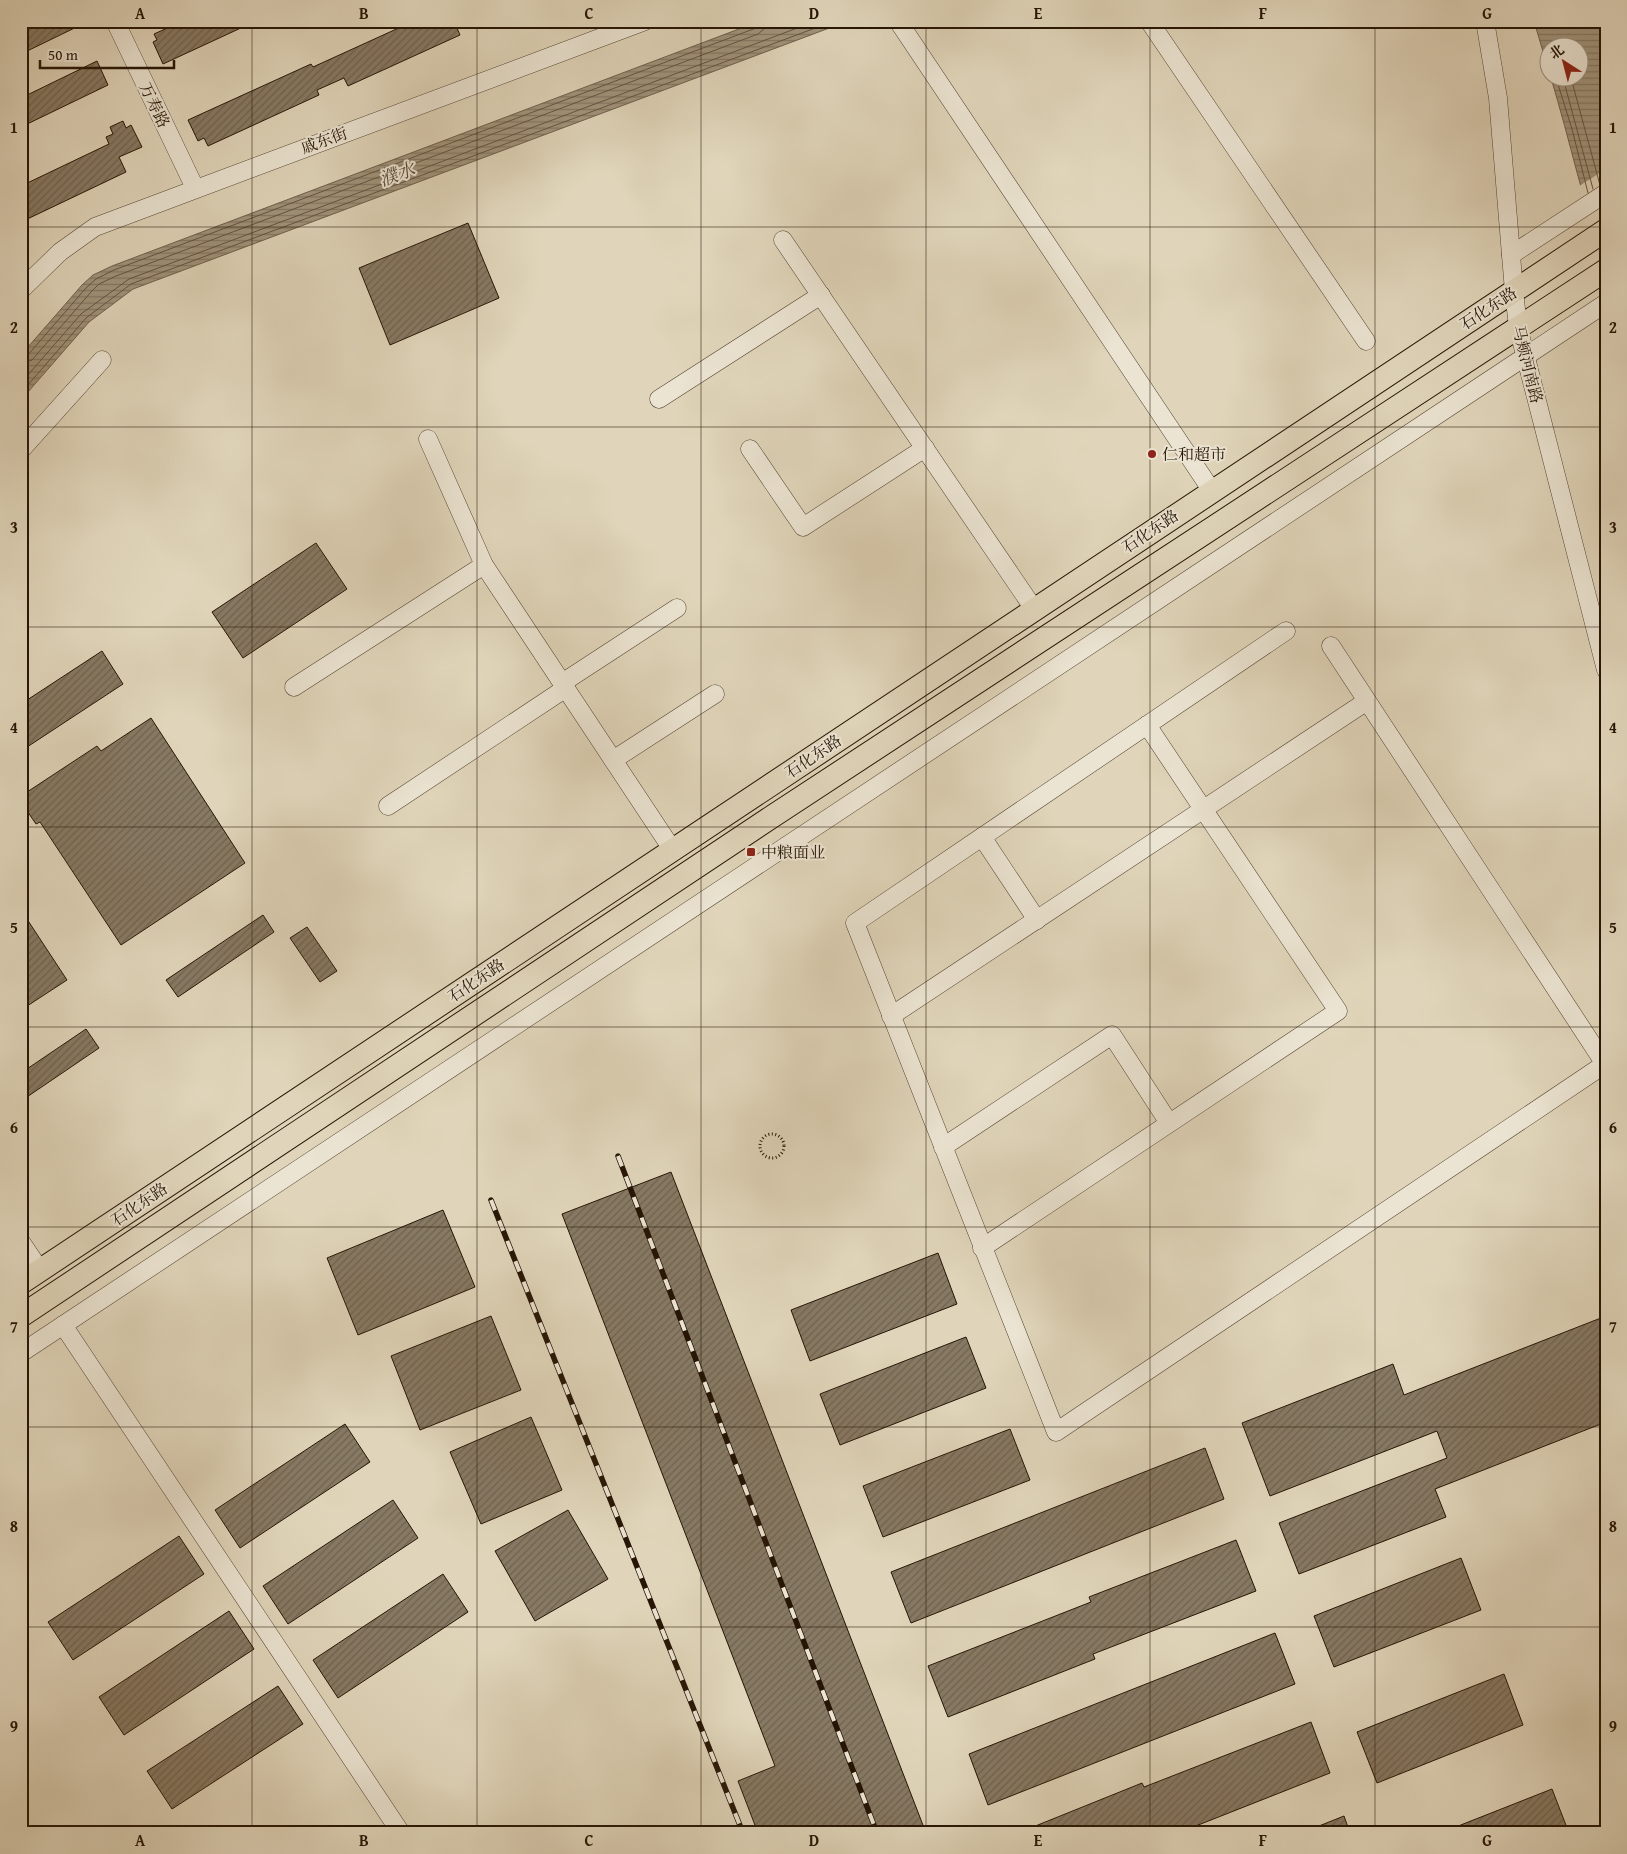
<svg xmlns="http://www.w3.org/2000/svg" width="1627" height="1854" viewBox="0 0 1627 1854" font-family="'Gentium Book Plus','Noto Serif SC',serif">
	<defs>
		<pattern id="water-rules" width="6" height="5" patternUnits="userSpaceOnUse" patternTransform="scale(1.25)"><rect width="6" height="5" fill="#a1947c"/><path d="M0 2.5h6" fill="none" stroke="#837864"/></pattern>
		<pattern id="building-hatch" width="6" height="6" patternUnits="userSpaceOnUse" patternTransform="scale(1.25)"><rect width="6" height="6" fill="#877963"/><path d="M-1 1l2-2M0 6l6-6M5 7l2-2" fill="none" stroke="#6e6250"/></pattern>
	</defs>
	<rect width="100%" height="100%" fill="#e0d5ba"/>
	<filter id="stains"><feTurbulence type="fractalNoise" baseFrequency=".004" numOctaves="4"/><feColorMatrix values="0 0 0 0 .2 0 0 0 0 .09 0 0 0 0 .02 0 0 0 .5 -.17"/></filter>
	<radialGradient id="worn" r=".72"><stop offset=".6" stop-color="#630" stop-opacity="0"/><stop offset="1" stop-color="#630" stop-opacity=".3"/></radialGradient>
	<g fill="url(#water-rules)" stroke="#70614c">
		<polygon points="760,21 848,21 133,289 89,322 21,400 21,355 82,285 93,275 112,266"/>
		<path d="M1534,21h72v249c-22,-64 -36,-129 -55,-192h29v-30h-30l-1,24z"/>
	</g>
	<polygon fill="#e0d5ba" points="1606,169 1606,272 1603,270 1589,227 1579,186"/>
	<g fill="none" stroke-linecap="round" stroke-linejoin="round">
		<g stroke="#645440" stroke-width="1">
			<polyline points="1556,78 1572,129 1588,193"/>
			<polyline points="1563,78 1593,189"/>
			<polyline points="1571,78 1600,185"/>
			<polyline points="21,358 27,356 86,288 96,279 114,270 756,28 759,25 760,21"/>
			<polyline points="21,364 32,360 91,292 99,284 116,276 758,34 764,29 766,21"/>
			<polyline points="21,383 81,314 129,279 816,21"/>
			<polyline points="21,393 86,318 131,284 834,21"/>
		</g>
	</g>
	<g fill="url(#building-hatch)" stroke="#261505">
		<polygon points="21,21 89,21 21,54"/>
		<polygon points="183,21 256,21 163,64 153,42 157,40 154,34"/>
		<polygon points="414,21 454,21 460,35 348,86 344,78 317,90 319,95 208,146 204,138 198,141 188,120 311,64 313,67"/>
		<polygon points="97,61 108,85 21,127 21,98"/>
		<polygon points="123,121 126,128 131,125 142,147 119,157 126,172 21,222 21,186 109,144 106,137 113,134 110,127"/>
		<polygon points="468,223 499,298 390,345 359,268"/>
		<polygon points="316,543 347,589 243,658 212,612"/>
		<polygon points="102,651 123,684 21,751 21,704"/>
		<polygon points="151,718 245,863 121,945 40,822 36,824 21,802 21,796 97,746 101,751"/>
		<polygon points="21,910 67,980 21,1010"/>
		<polygon points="263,915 274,932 178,997 166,980"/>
		<polygon points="307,927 337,971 320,982 290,938"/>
		<polygon points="86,1029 99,1048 21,1101 21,1073"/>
		<polygon points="671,1172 926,1833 758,1833 738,1781 775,1766 562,1214"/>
		<polygon points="443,1210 475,1287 358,1335 327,1258"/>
		<polygon points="938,1253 957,1304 810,1361 791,1310"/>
		<polygon points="491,1316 521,1390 420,1430 391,1356"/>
		<polygon points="1606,1316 1606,1422 1435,1489 1446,1517 1299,1574 1279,1523 1447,1458 1437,1431 1270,1496 1242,1423 1393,1364 1404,1395"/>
		<polygon points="966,1337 986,1388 840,1445 820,1394"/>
		<polygon points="531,1417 562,1490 481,1524 450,1452"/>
		<polygon points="345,1424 370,1462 240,1548 215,1510"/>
		<polygon points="1010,1429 1030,1480 883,1537 863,1486"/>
		<polygon points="1205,1448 1224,1499 911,1623 891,1572"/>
		<polygon points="393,1500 418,1538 288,1624 263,1586"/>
		<polygon points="568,1510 608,1579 535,1621 495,1551"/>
		<polygon points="179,1536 204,1574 73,1660 48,1622"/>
		<polygon points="1236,1540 1256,1591 1093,1654 1095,1659 948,1717 928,1666 1091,1602 1089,1597"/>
		<polygon points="1461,1558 1481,1610 1334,1667 1314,1616"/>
		<polygon points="443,1574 468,1612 338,1698 313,1660"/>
		<polygon points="229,1611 254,1649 124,1735 99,1697"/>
		<polygon points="1275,1633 1295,1684 988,1805 969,1754"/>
		<polygon points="1504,1674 1523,1725 1377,1783 1357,1732"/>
		<polygon points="278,1686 303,1724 172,1809 147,1771"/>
		<polygon points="1311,1722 1330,1773 1178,1833 1018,1833 1142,1783 1144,1787"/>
		<polygon points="1552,1789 1569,1833 1444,1833 1443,1832"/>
		<polygon points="1344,1816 1350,1833 1305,1833 1304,1832"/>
	</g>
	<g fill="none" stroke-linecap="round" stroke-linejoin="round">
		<g stroke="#544532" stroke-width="19">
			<g id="minor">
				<polyline points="115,21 195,188"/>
				<polyline points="898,21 1212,491"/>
				<polyline points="1149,21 1366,341"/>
				<polyline points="1485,21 1498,98 1514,291 1518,327 1606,670"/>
				<polyline points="783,240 1034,609"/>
				<polyline points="1511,255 1606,193"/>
				<polyline points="21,290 60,252 95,227 645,21"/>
				<polyline points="659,399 821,295"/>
				<polyline points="428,439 484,565 672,849"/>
				<polyline points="750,449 803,527 925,448"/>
				<polyline points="21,450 102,360"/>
				<polyline points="1286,631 855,923 1056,1432 1605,1064 1331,646"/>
				<polyline points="562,683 677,608"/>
				<polyline points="294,687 484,565"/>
				<polyline points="613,760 715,694"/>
				<polyline points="388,806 566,688"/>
				<polyline points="982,837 1037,920"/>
				<polyline points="891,1016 1367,701"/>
				<polyline points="943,1147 1112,1035 1169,1123"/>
				<polyline points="21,1242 40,1270"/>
				<polyline points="982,1248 1338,1011 1147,725"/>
				<polyline points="63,1325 401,1833"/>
				<polyline points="21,1353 1606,303"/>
			</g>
		</g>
		<g stroke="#261505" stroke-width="24">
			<g id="major">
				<polyline points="21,1283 1606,230"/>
				<polyline points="21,1316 773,816 1606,270"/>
			</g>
		</g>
		<circle stroke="#261505" stroke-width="3" stroke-dasharray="1 2.5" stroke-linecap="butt" cx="772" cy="1146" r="12"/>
		<use href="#minor" stroke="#ebe4d2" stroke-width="18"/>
		<use href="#major" stroke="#e0d5ba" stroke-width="22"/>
		<g stroke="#261505" stroke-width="5.5">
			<g id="rail">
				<polyline points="618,1156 877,1833"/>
				<polyline points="491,1200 743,1833"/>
			</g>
		</g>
		<use href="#rail" stroke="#ebe4d2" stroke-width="4" stroke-dasharray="11" stroke-linecap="butt"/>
	</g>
	<path fill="none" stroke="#261505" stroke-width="1" stroke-opacity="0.55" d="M252,21v1812M477,21v1812M701,21v1812M926,21v1812M1150,21v1812M1375,21v1812M21,227h1585M21,427h1585M21,627h1585M21,827h1585M21,1027h1585M21,1227h1585M21,1427h1585M21,1627h1585"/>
	<g fill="#8f2418" stroke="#ebe4d2" stroke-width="2">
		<circle cx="1152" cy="454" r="5"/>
		<rect x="746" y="847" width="10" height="10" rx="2.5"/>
	</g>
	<g text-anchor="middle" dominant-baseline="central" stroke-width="4" stroke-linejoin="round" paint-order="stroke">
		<g font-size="16" fill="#261505" stroke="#ebe4d2">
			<text transform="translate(155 105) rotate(64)">万寿路</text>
			<text transform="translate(324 140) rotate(-20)">戚东街</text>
			<text transform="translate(1488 308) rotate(-33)">石化东路</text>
			<text transform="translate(1528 364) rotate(76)">马颊河南路</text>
			<text transform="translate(1150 531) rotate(-34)">石化东路</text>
			<text transform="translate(813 756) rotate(-34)">石化东路</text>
			<text transform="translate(476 980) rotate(-34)">石化东路</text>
			<text transform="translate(139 1204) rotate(-34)">石化东路</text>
		</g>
		<g font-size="16" fill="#261505" stroke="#ebe4d2" text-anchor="start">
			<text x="1162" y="454">仁和超市</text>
			<text x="761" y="852">中粮面业</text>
		</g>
		<g font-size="18" font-style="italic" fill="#574835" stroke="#ebe4d2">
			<text transform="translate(397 174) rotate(-20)">濮水</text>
		</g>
	</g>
	<rect width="1627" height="1854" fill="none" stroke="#e0d5ba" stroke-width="55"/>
	<g transform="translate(1564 62) rotate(324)"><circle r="24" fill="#ebe4d2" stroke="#9c9180"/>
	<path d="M0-4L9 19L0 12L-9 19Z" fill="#8f2418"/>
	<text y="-8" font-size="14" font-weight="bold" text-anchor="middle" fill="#261505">北</text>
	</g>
	<path d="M40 60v8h134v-8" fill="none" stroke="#261505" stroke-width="2.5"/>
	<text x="48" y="60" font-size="15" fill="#261505" stroke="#ebe4d2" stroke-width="4" paint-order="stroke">50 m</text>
	<rect x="28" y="28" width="1572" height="1798" fill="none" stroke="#261505" stroke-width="2"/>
	<g font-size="16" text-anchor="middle" font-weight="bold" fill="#261505">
		<text x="140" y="19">A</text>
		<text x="364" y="19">B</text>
		<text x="589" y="19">C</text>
		<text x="814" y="19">D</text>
		<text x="1038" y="19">E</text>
		<text x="1263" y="19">F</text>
		<text x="1487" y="19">G</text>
		<text x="14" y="133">1</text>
		<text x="1613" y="133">1</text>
		<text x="14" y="333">2</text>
		<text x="1613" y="333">2</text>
		<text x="14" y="533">3</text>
		<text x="1613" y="533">3</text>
		<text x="14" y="733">4</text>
		<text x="1613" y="733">4</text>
		<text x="14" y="933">5</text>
		<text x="1613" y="933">5</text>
		<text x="14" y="1133">6</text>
		<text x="1613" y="1133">6</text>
		<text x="14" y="1332">7</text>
		<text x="1613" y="1332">7</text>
		<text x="14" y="1532">8</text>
		<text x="1613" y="1532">8</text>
		<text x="14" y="1732">9</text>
		<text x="1613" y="1732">9</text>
		<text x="140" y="1846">A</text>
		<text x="364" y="1846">B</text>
		<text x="589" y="1846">C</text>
		<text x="814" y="1846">D</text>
		<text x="1038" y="1846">E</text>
		<text x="1263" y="1846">F</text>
		<text x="1487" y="1846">G</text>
	</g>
	<rect width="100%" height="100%" filter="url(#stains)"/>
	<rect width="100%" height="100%" fill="url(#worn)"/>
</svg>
